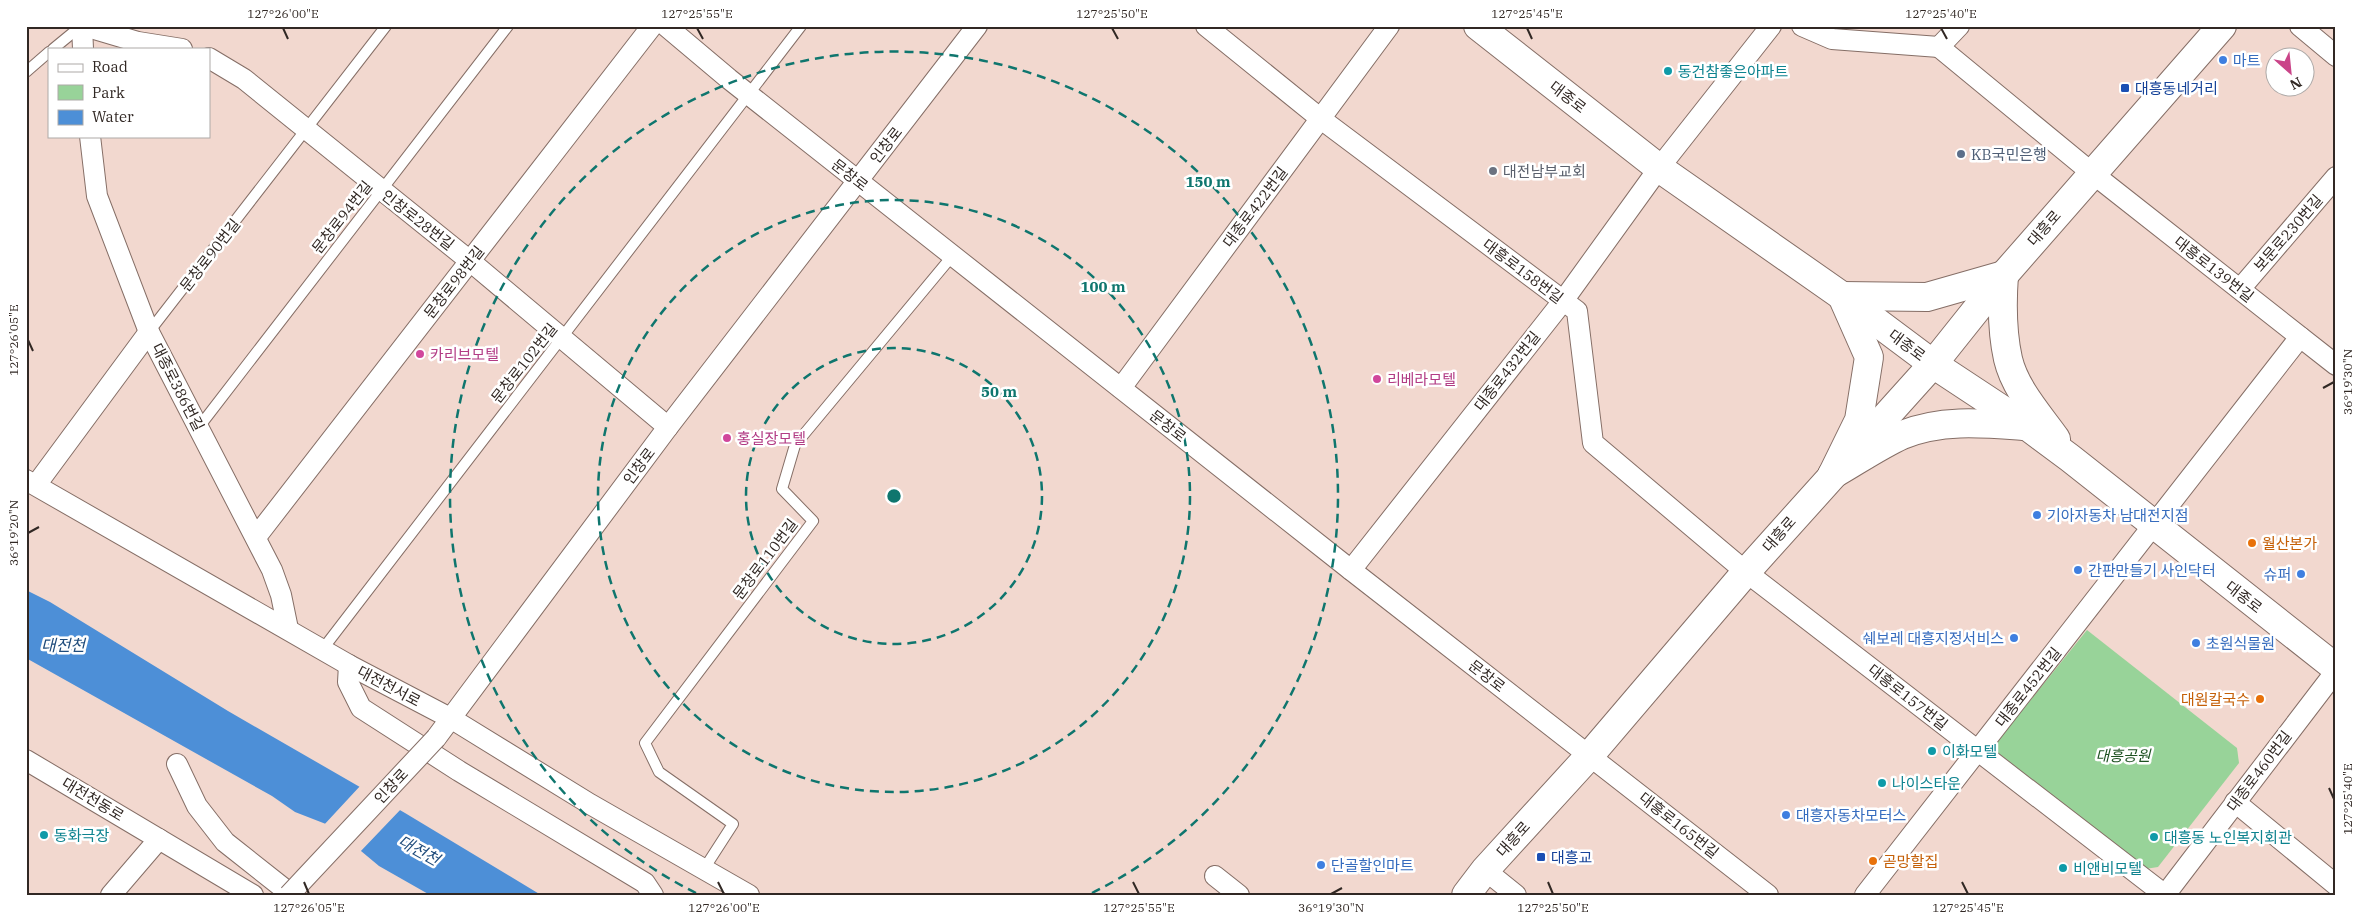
<svg xmlns="http://www.w3.org/2000/svg" width="2362" height="921" viewBox="0 0 2362 921" font-family="'IBM Plex Serif','Noto Sans KR',serif">
	<rect width="100%" height="100%" fill="#f2d8cf"/>
	<polygon fill="#98d399" points="2087,630 2237,748 2239,763 2158,867 2145,869 1991,749"/>
	<polygon fill="#4d8fd7" points="26,590 50,602 228,711 405,813 541,895 430,895 379,866 331,826 295,812 272,796 26,658"/>
	<polygon fill="#f2d8cf" points="361,785 402,808 359,853 347,840 323,826"/>
	<g fill="none" stroke-linecap="round" stroke-linejoin="round">
		<g stroke="#856e66" stroke-width="12">
			<g id="service">
				<polyline points="53,49 81,26"/>
				<polyline points="26,72 49,52"/>
				<polyline points="149,332 386,26"/>
				<polyline points="199,427 508,26"/>
				<polyline points="322,650 801,26"/>
				<polyline points="704,869 733,824 659,772 645,743 813,521 782,489 795,445 953,255"/>
			</g>
		</g>
		<g stroke="#856e66" stroke-width="22">
			<g id="minor">
				<polyline points="82,26 83,49"/>
				<polyline points="84,26 138,42 182,49"/>
				<polyline points="666,26 729,79 1351,570 1768,895"/>
				<polyline points="1206,26 1321,119 1577,311 1593,443 1746,572 2165,895"/>
				<polyline points="1802,26 1832,39 1939,47 1959,26"/>
				<polyline points="2300,26 2336,56"/>
				<polyline points="1939,47 2092,173 2336,365"/>
				<polyline points="209,58 244,79 470,261 668,427"/>
				<polyline points="90,136 97,196 149,332 272,570 281,595 288,629"/>
				<polyline points="2240,289 2336,177"/>
				<polyline points="1121,388 1389,26"/>
				<polyline points="26,480 349,665 452,719 590,804 749,895"/>
				<polyline points="36,485 149,332"/>
				<polyline points="256,537 652,26"/>
				<polyline points="1351,570 1563,301 1659,168 1771,26"/>
				<polyline points="349,665 348,682 361,708 459,771 645,883 653,895"/>
				<polyline points="436,738 668,427 977,26"/>
				<polyline points="26,760 253,895"/>
				<polyline points="177,764 197,806 225,842 292,895"/>
				<polyline points="2235,802 2336,885"/>
				<polyline points="1485,870 1516,895"/>
				<polyline points="1215,876 1239,895"/>
				<polyline points="111,895 159,839"/>
				<polyline points="1865,895 2300,337"/>
				<polyline points="2165,895 2336,671"/>
			</g>
		</g>
		<g stroke="#856e66" stroke-width="30">
			<polyline id="secondary" points="1466,895 1485,870 1590,755 1746,572 1933,364 2004,275 2222,26"/>
		</g>
		<g stroke="#856e66" stroke-width="30">
			<g id="primary">
				<polyline points="1478,26 1659,168 1842,296 1933,364 2027,426 2070,458 2336,668"/>
				<path d="M1842,296l85,1 77,-22c-2,27 -2,57 4,84 7,30 31,56 48,80"/>
				<path d="M1832,475c23,-13 46,-29 70,-40 39,-16 81,-12 121,-9"/>
				<polyline points="1832,475 1859,420 1869,357 1842,296"/>
			</g>
		</g>
		<use href="#service" stroke="#fff" stroke-width="10"/>
		<use href="#minor" stroke="#fff" stroke-width="20"/>
		<use href="#secondary" stroke="#fff" stroke-width="28"/>
		<use href="#primary" stroke="#fff" stroke-width="28"/>
		<g stroke="#856e66" stroke-width="22" stroke-linecap="butt">
			<polyline id="minor-bridge" points="289,895 436,738"/>
		</g>
		<use href="#minor-bridge" stroke="#fff" stroke-width="20"/>
	</g>
	<path fill="none" stroke="#312824" stroke-width="2" d="M283,28l5,11M697,28l6,11M1112,28l6,11M1527,28l5,11M1941,28l6,11M28,340l5,11M2323,388l11,-6M28,533l11,-6M2329,788l5,11M304,882l5,12M718,882l6,12M1133,882l6,12M1548,882l5,12M1962,882l6,12M1331,894l11,-6"/>
	<g fill="none" stroke="#0f766e" stroke-width="2.5" stroke-dasharray="9 6">
		<circle cx="894" cy="496" r="148"/>
		<circle cx="894" cy="496" r="296"/>
		<path d="M696 893A444 444 0 1 1 1092 893"/>
	</g>
	<g fill="#3f7fe0" stroke="#fff" stroke-width="2">
		<circle cx="2223" cy="60" r="5"/>
		<circle cx="2037" cy="515" r="5"/>
		<circle cx="2078" cy="570" r="5"/>
		<circle cx="2301" cy="574" r="5"/>
		<circle cx="2014" cy="638" r="5"/>
		<circle cx="2196" cy="643" r="5"/>
		<circle cx="1786" cy="815" r="5"/>
		<circle cx="1321" cy="865" r="5"/>
	</g>
	<g fill="#0f9aa8" stroke="#fff" stroke-width="2">
		<circle cx="1668" cy="71" r="5"/>
		<circle cx="1932" cy="751" r="5"/>
		<circle cx="1882" cy="783" r="5"/>
		<circle cx="44" cy="835" r="5"/>
		<circle cx="2154" cy="837" r="5"/>
		<circle cx="2063" cy="868" r="5"/>
	</g>
	<g fill="#1a4fb4" stroke="#fff" stroke-width="2">
		<rect x="2120" y="83" width="10" height="10" rx="2.5"/>
		<rect x="1536" y="852" width="10" height="10" rx="2.5"/>
	</g>
	<circle fill="#5c6f8a" stroke="#fff" stroke-width="2" cx="1961" cy="154" r="5"/>
	<circle fill="#6b7280" stroke="#fff" stroke-width="2" cx="1493" cy="171" r="5"/>
	<g fill="#d1479c" stroke="#fff" stroke-width="2">
		<circle cx="420" cy="354" r="5"/>
		<circle cx="1377" cy="379" r="5"/>
		<circle cx="727" cy="438" r="5"/>
	</g>
	<g fill="#e8710a" stroke="#fff" stroke-width="2">
		<circle cx="2252" cy="543" r="5"/>
		<circle cx="2260" cy="699" r="5"/>
		<circle cx="1873" cy="861" r="5"/>
	</g>
	<g text-anchor="middle" dominant-baseline="central" stroke-width="5" stroke-linejoin="round" paint-order="stroke">
		<g font-size="15" fill="#366cbe" stroke="#fff" text-anchor="start">
			<text x="2233" y="60">마트</text>
			<text x="2047" y="515">기아자동차 남대전지점</text>
			<text x="2088" y="570">간판만들기 사인닥터</text>
			<text x="2291" y="574" text-anchor="end">슈퍼</text>
			<text x="2004" y="638" text-anchor="end">쉐보레 대흥지정서비스</text>
			<text x="2206" y="643">초원식물원</text>
			<text x="1796" y="815">대흥자동차모터스</text>
			<text x="1331" y="865">단골할인마트</text>
		</g>
		<g font-size="15" fill="#0d838f" stroke="#fff" text-anchor="start">
			<text x="1678" y="71">동건참좋은아파트</text>
			<text x="1942" y="751">이화모텔</text>
			<text x="1892" y="783">나이스타운</text>
			<text x="54" y="835">동화극장</text>
			<text x="2164" y="837">대흥동 노인복지회관</text>
			<text x="2073" y="868">비앤비모텔</text>
		</g>
		<g font-size="15" fill="#164399" stroke="#fff" text-anchor="start">
			<text x="2135" y="88">대흥동네거리</text>
			<text x="1551" y="857">대흥교</text>
		</g>
		<g font-size="15" fill="#312824" stroke="#fff">
			<text transform="translate(1568 97) rotate(38)">대종로</text>
			<text transform="translate(886 145) rotate(-52)">인창로</text>
			<text transform="translate(850 175) rotate(38)">문창로</text>
			<text transform="translate(1255 207) rotate(-53)">대종로422번길</text>
			<text transform="translate(342 217) rotate(-52)">문창로94번길</text>
			<text transform="translate(418 220) rotate(38)">인창로28번길</text>
			<text transform="translate(2044 228) rotate(-49)">대흥로</text>
			<text transform="translate(2288 233) rotate(-49)">보문로230번길</text>
			<text transform="translate(210 255) rotate(-52)">문창로90번길</text>
			<text transform="translate(2214 269) rotate(38)">대흥로139번길</text>
			<text transform="translate(1523 271) rotate(37)">대흥로158번길</text>
			<text transform="translate(454 282) rotate(-52)">문창로98번길</text>
			<text transform="translate(1907 345) rotate(37)">대종로</text>
			<text transform="translate(524 363) rotate(-52)">문창로102번길</text>
			<text transform="translate(1507 371) rotate(-52)">대종로432번길</text>
			<text transform="translate(178 387) rotate(63)">대종로386번길</text>
			<text transform="translate(1168 426) rotate(38)">문창로</text>
			<text transform="translate(639 466) rotate(-53)">인창로</text>
			<text transform="translate(1779 534) rotate(-49)">대흥로</text>
			<text transform="translate(765 559) rotate(-53)">문창로110번길</text>
			<text transform="translate(2244 597) rotate(38)">대종로</text>
			<text transform="translate(1487 676) rotate(38)">문창로</text>
			<text transform="translate(389 686) rotate(28)">대전천서로</text>
			<text transform="translate(2028 687) rotate(-52)">대종로452번길</text>
			<text transform="translate(1908 697) rotate(38)">대흥로157번길</text>
			<text transform="translate(2259 771) rotate(-53)">대종로460번길</text>
			<text transform="translate(391 786) rotate(-47)">인창로</text>
			<text transform="translate(93 799) rotate(31)">대전천동로</text>
			<text transform="translate(1679 825) rotate(38)">대흥로165번길</text>
			<text transform="translate(1513 839) rotate(-48)">대흥로</text>
		</g>
		<g font-size="15" fill="#4e5e75" stroke="#fff" text-anchor="start">
			<text x="1971" y="154">KB국민은행</text>
		</g>
		<g font-size="15" fill="#5b616d" stroke="#fff" text-anchor="start">
			<text x="1503" y="171">대전남부교회</text>
		</g>
		<g font-size="15" fill="#b23c85" stroke="#fff" text-anchor="start">
			<text x="430" y="354">카리브모텔</text>
			<text x="1387" y="379">리베라모텔</text>
			<text x="737" y="438">홍실장모텔</text>
		</g>
		<g font-size="15" fill="#c56008" stroke="#fff" text-anchor="start">
			<text x="2262" y="543">월산본가</text>
			<text x="2250" y="699" text-anchor="end">대원칼국수</text>
			<text x="1883" y="861">곧망할집</text>
		</g>
		<g font-size="15" font-style="italic" fill="#1e5222" stroke="#fff">
			<text x="2123" y="755">대흥공원</text>
		</g>
		<g font-size="16" font-style="italic" fill="#1e4b7b" stroke="#fff">
			<text x="63" y="645">대전천</text>
			<text transform="translate(419 850) rotate(29)">대전천</text>
		</g>
	</g>
	<circle cx="894" cy="496" r="8" fill="#0f766e" stroke="#fff" stroke-width="2.5"/>
	<g font-size="15" text-anchor="middle" font-weight="bold" fill="#0f766e" stroke="#fff" stroke-width="5" stroke-linejoin="round" paint-order="stroke">
		<text x="1208" y="187">150 m</text>
		<text x="1103" y="292">100 m</text>
		<text x="999" y="397">50 m</text>
	</g>
	<rect width="2362" height="921" fill="none" stroke="#ffffff" stroke-width="55"/>
	<rect x="48" y="48" width="162" height="90" fill="#ffffff" stroke="#ada9a7"/>
	<rect x="58" y="64" width="25" height="8" fill="#ffffff" stroke="#ada9a7"/>
	<text x="92" y="72" font-size="15" fill="#312824">Road</text>
	<rect x="58" y="85" width="25" height="15" fill="#98d399" stroke="#ada9a7"/>
	<text x="92" y="98" font-size="15" fill="#312824">Park</text>
	<rect x="58" y="110" width="25" height="15" fill="#4d8fd7" stroke="#ada9a7"/>
	<text x="92" y="122" font-size="15" fill="#312824">Water</text>
	<g transform="translate(2290 72) rotate(153)"><circle r="24" fill="#ffffff" stroke="#ada9a7"/>
	<path d="M0-4L9 19L0 12L-9 19Z" fill="#ca4589"/>
	<text y="-8" font-size="14" font-weight="bold" text-anchor="middle" fill="#312824">N</text>
	</g>
	<rect x="28" y="28" width="2306" height="866" fill="none" stroke="#312824" stroke-width="2"/>
	<g font-size="12" text-anchor="middle" fill="#312824">
		<text x="283" y="18">127°26'00"E</text>
		<text x="697" y="18">127°25'55"E</text>
		<text x="1112" y="18">127°25'50"E</text>
		<text x="1527" y="18">127°25'45"E</text>
		<text x="1941" y="18">127°25'40"E</text>
		<text transform="translate(14 340) rotate(-90)" y="4">127°26'05"E</text>
		<text transform="translate(2348 382) rotate(-90)" y="4">36°19'30"N</text>
		<text transform="translate(14 533) rotate(-90)" y="4">36°19'20"N</text>
		<text transform="translate(2348 799) rotate(-90)" y="4">127°25'40"E</text>
		<text x="309" y="912">127°26'05"E</text>
		<text x="724" y="912">127°26'00"E</text>
		<text x="1139" y="912">127°25'55"E</text>
		<text x="1331" y="912">36°19'30"N</text>
		<text x="1553" y="912">127°25'50"E</text>
		<text x="1968" y="912">127°25'45"E</text>
	</g>
</svg>
